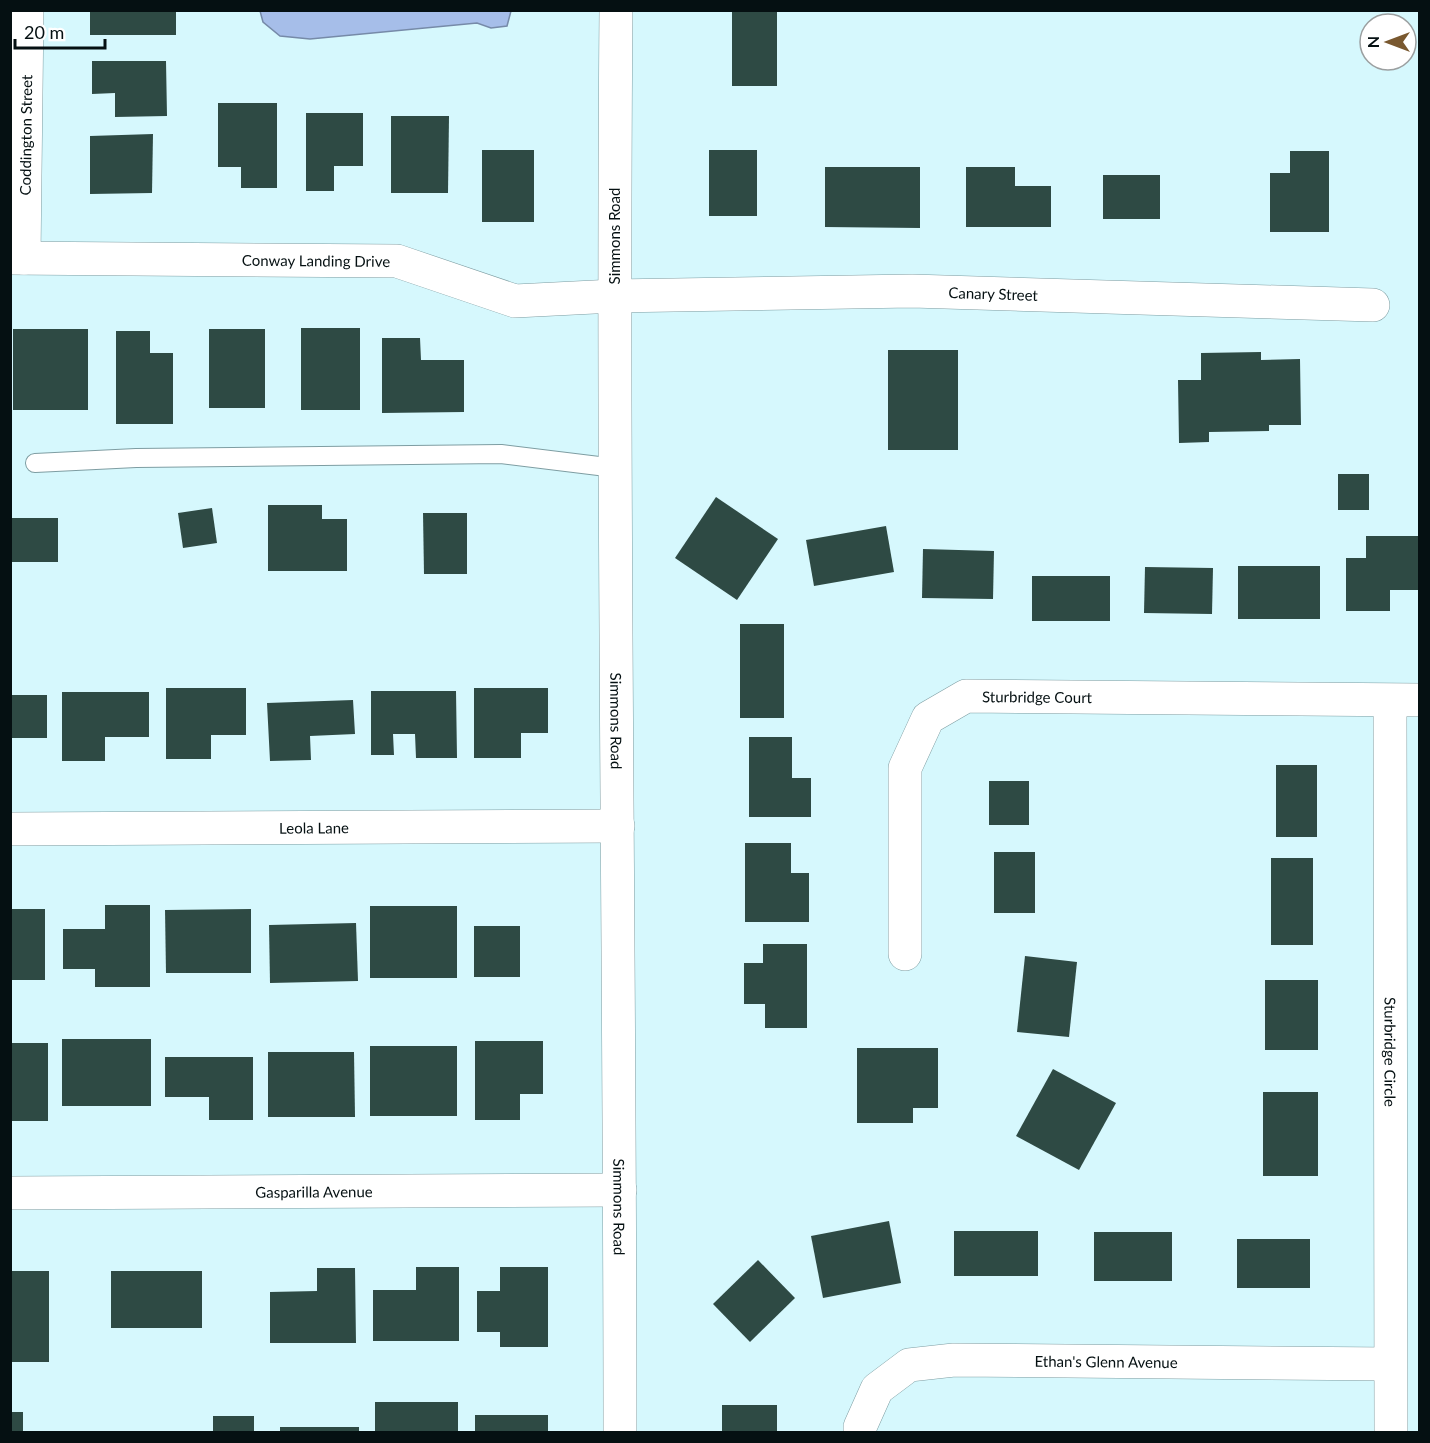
<svg xmlns="http://www.w3.org/2000/svg" width="1430" height="1443" viewBox="0 0 1430 1443" font-family="Lato,sans-serif">
	<rect width="100%" height="100%" fill="#d6f8fd"/>
	<polygon fill="#a6bee9" stroke="#768aa8" stroke-width="1.5" points="260,11 260,10 511,11 507,26 491,28 477,23 310,39 280,36 263,22"/>
	<g fill="#2e4a44">
		<rect x="90" y="10" width="86" height="25"/>
		<rect x="732" y="10" width="45" height="76"/>
		<polygon points="92,61 166,61 167,116 115,117 115,93 92,94"/>
		<polygon points="218,103 277,103 277,188 241,188 241,167 218,167"/>
		<polygon points="306,113 363,113 363,166 334,166 334,191 306,191"/>
		<polygon points="391,116 449,116 448,193 391,193"/>
		<polygon points="153,134 152,193 90,194 90,136"/>
		<rect x="482" y="150" width="52" height="72"/>
		<rect x="709" y="150" width="48" height="66"/>
		<polygon points="1290,151 1329,151 1329,232 1270,232 1270,173 1290,173"/>
		<polygon points="825,167 920,167 920,228 825,227"/>
		<polygon points="966,167 1015,167 1015,186 1051,186 1051,227 966,227"/>
		<rect x="1103" y="175" width="57" height="44"/>
		<rect x="301" y="328" width="59" height="82"/>
		<rect x="13" y="329" width="75" height="81"/>
		<rect x="209" y="329" width="56" height="79"/>
		<polygon points="116,331 150,331 150,353 173,353 173,424 116,424"/>
		<polygon points="382,338 420,338 421,360 464,360 464,412 382,413"/>
		<rect x="888" y="350" width="70" height="100"/>
		<polygon points="1261,352 1261,360 1300,359 1301,425 1269,425 1269,431 1209,432 1209,442 1179,443 1178,380 1201,380 1201,353"/>
		<rect x="1338" y="474" width="31" height="36"/>
		<polygon points="716,497 778,539 737,600 675,558"/>
		<polygon points="268,505 322,505 322,519 347,519 347,571 268,571"/>
		<polygon points="212,508 217,543 183,548 178,513"/>
		<polygon points="423,513 467,513 467,574 424,574"/>
		<rect x="10" y="518" width="48" height="44"/>
		<polygon points="886,526 894,572 814,586 806,540"/>
		<polygon points="1366,536 1420,536 1420,590 1390,590 1390,611 1346,611 1346,558 1366,558"/>
		<polygon points="923,549 994,551 993,599 922,598"/>
		<rect x="1238" y="566" width="82" height="53"/>
		<polygon points="1145,567 1213,568 1212,614 1144,613"/>
		<rect x="1032" y="576" width="78" height="45"/>
		<rect x="740" y="624" width="44" height="94"/>
		<polygon points="166,688 246,688 246,735 211,735 211,759 166,759"/>
		<polygon points="474,688 548,688 548,733 521,733 521,758 474,758"/>
		<polygon points="371,691 456,691 457,758 416,758 415,734 393,734 394,755 371,755"/>
		<polygon points="62,692 149,692 149,737 105,737 105,761 62,761"/>
		<rect x="10" y="695" width="37" height="43"/>
		<polygon points="353,700 355,734 310,736 311,760 270,761 267,703"/>
		<polygon points="749,737 792,737 792,778 811,778 811,817 749,817"/>
		<rect x="1276" y="765" width="41" height="72"/>
		<rect x="989" y="781" width="40" height="44"/>
		<polygon points="745,843 791,843 791,873 809,873 809,922 745,922"/>
		<rect x="994" y="852" width="41" height="61"/>
		<rect x="1271" y="858" width="42" height="87"/>
		<polygon points="105,905 150,905 150,987 95,987 95,969 63,969 63,929 105,929"/>
		<rect x="370" y="906" width="87" height="72"/>
		<rect x="10" y="909" width="35" height="71"/>
		<polygon points="251,909 251,973 166,973 165,910"/>
		<polygon points="356,923 358,981 270,983 269,925"/>
		<rect x="474" y="926" width="46" height="51"/>
		<polygon points="763,944 807,944 807,1028 765,1028 765,1004 744,1004 744,963 763,963"/>
		<polygon points="1025,956 1077,962 1069,1037 1017,1032"/>
		<rect x="1265" y="980" width="53" height="70"/>
		<rect x="62" y="1039" width="89" height="67"/>
		<polygon points="475,1041 543,1041 543,1094 520,1094 520,1120 475,1120"/>
		<rect x="10" y="1043" width="38" height="78"/>
		<rect x="370" y="1046" width="87" height="70"/>
		<polygon points="857,1048 938,1048 938,1108 913,1108 913,1123 857,1123"/>
		<polygon points="268,1052 354,1052 355,1117 268,1117"/>
		<polygon points="165,1057 253,1057 253,1120 209,1120 209,1097 165,1097"/>
		<polygon points="1053,1069 1116,1103 1079,1170 1016,1136"/>
		<rect x="1263" y="1092" width="55" height="84"/>
		<polygon points="889,1221 901,1283 823,1298 811,1236"/>
		<rect x="954" y="1231" width="84" height="45"/>
		<rect x="1094" y="1232" width="78" height="49"/>
		<rect x="1237" y="1239" width="73" height="49"/>
		<polygon points="758,1260 795,1298 750,1342 713,1304"/>
		<polygon points="416,1267 459,1267 459,1341 373,1341 373,1290 416,1290"/>
		<polygon points="500,1267 548,1267 548,1347 500,1347 500,1332 477,1332 477,1291 500,1291"/>
		<polygon points="317,1268 355,1268 356,1343 270,1343 270,1292 317,1291"/>
		<rect x="10" y="1271" width="39" height="91"/>
		<rect x="111" y="1271" width="91" height="57"/>
		<rect x="375" y="1402" width="83" height="30"/>
		<rect x="722" y="1405" width="55" height="27"/>
		<rect x="10" y="1412" width="13" height="20"/>
		<rect x="475" y="1415" width="73" height="17"/>
		<rect x="213" y="1416" width="41" height="16"/>
		<rect x="280" y="1427" width="79" height="5"/>
	</g>
	<g fill="none" stroke-linecap="round" stroke-linejoin="round">
		<g stroke="#7e9da2" stroke-width="20">
			<polyline id="service" points="35,463 136,458 501,454 615,468"/>
		</g>
		<g stroke="#7e9da2" stroke-width="34">
			<g id="minor">
				<path id="s1" d="M10,258l387,3 118,40 99,-5 298,-5 461,14"/>
				<path id="s2" d="M24,258l3,-248"/>
				<path id="s3" d="M1390,701l1,731"/>
				<path id="s4" d="M10,829l608,-3"/>
				<path id="s5" d="M905,954v-186l23,-50 38,-22 454,4"/>
				<path id="s6" d="M10,1193l610,-3"/>
				<path id="s7" d="M860,1432v-5l17,-38 32,-24 45,-5 436,4"/>
			</g>
		</g>
		<g stroke="#7e9da2" stroke-width="34">
			<g id="tertiary">
				<path id="s8" d="M616,10c-4,474 4,948 4,1422"/>
			</g>
		</g>
		<use href="#service" stroke="#fff" stroke-width="18"/>
		<use href="#minor" stroke="#fff" stroke-width="33"/>
		<use href="#tertiary" stroke="#fff" stroke-width="33"/>
	</g>
	<g text-anchor="middle" dominant-baseline="central" stroke-width="6" stroke-linejoin="round" paint-order="stroke">
		<g font-size="15" fill="#051012" stroke="#fff">
			<text stroke="none"><textPath href="#s2" startOffset="123">Coddington Street</textPath></text>
			<text transform="translate(614 236) rotate(-90)">Simmons Road</text>
			<text stroke="none"><textPath href="#s1" startOffset="306">Conway Landing Drive</textPath></text>
			<text stroke="none"><textPath href="#s1" startOffset="990">Canary Street</textPath></text>
			<text stroke="none"><textPath href="#s5" startOffset="356">Sturbridge Court</textPath></text>
			<text stroke="none"><textPath href="#s8" startOffset="711">Simmons Road</textPath></text>
			<text stroke="none"><textPath href="#s4" startOffset="304">Leola Lane</textPath></text>
			<text stroke="none"><textPath href="#s3" startOffset="351">Sturbridge Circle</textPath></text>
			<text stroke="none"><textPath href="#s6" startOffset="304">Gasparilla Avenue</textPath></text>
			<text stroke="none"><textPath href="#s8" startOffset="1197">Simmons Road</textPath></text>
			<text stroke="none"><textPath href="#s7" startOffset="284">Ethan's Glenn Avenue</textPath></text>
		</g>
	</g>
	<rect width="1430" height="1443" fill="none" stroke="#051012" stroke-width="24"/>
	<g transform="translate(1388 42) rotate(270)"><circle r="28" fill="#ffffff" stroke="#9b9fa0" stroke-width="1.5"/>
	<path d="M0-4.5L10 22L0 15L-10 22Z" fill="#79582f"/>
	<text y="-9" font-size="16" font-weight="bold" text-anchor="middle" fill="#051012">N</text>
	</g>
	<path d="M15 39v9h90v-9" fill="none" stroke="#051012" stroke-width="3"/>
	<text x="24" y="39" font-size="18" fill="#051012" stroke="#ffffff" stroke-width="4.5" paint-order="stroke">20 m</text>
</svg>
